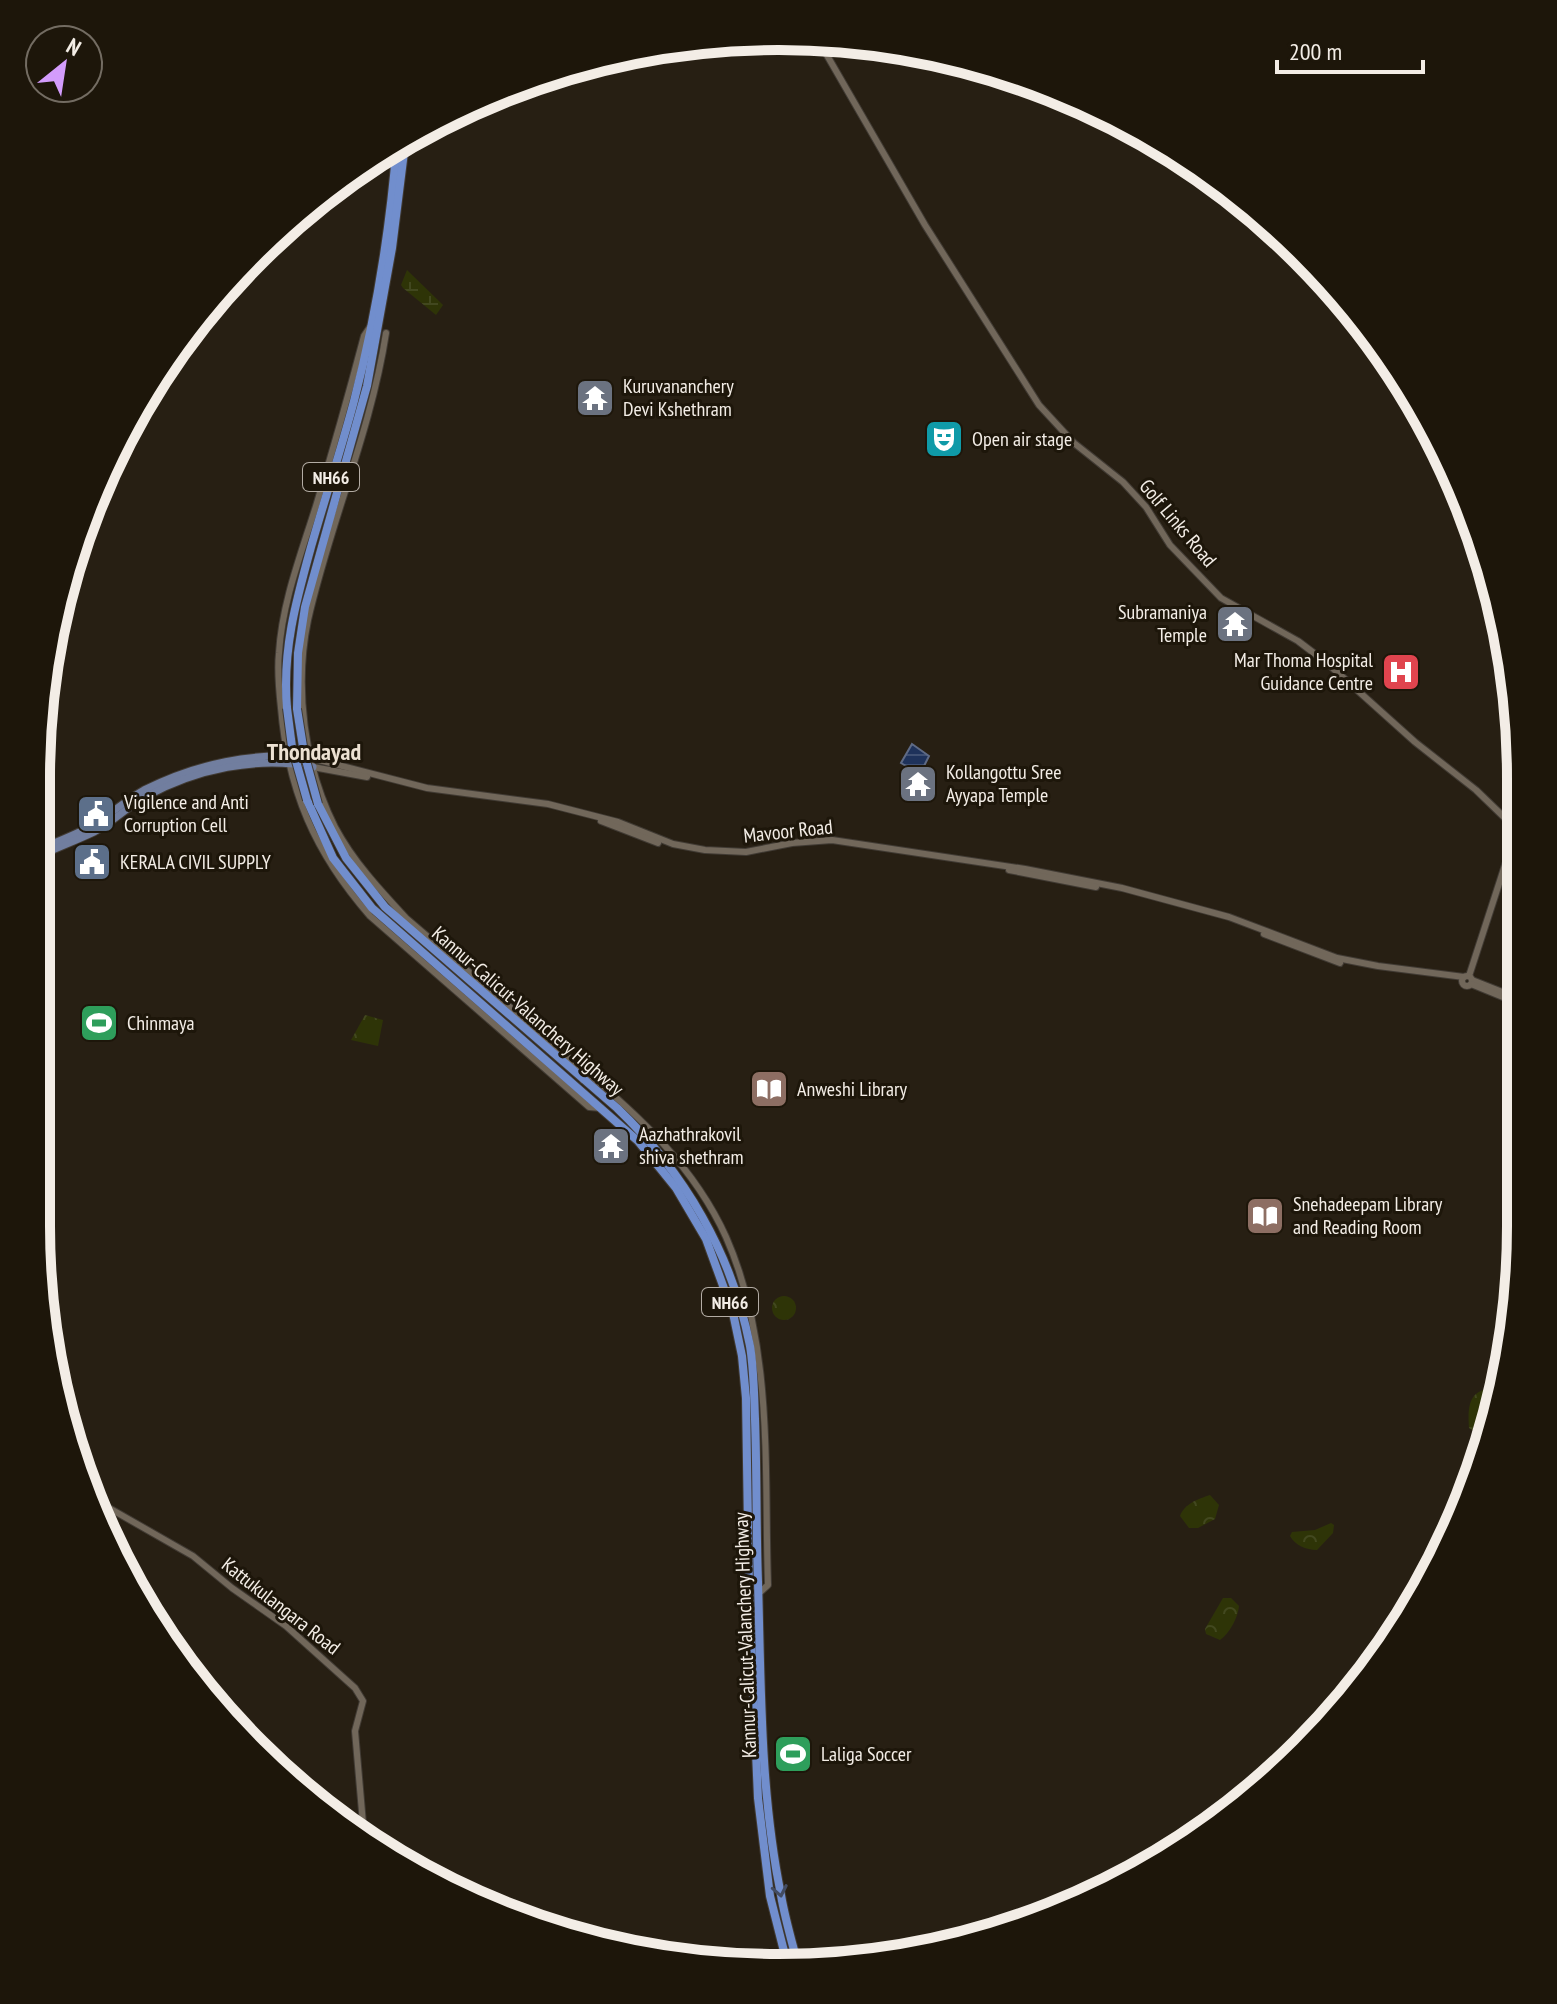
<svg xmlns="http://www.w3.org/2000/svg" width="1557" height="2004" viewBox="0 0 1557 2004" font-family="'PT Sans Narrow',sans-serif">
	<defs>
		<pattern id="wetland-marsh" width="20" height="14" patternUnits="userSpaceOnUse" patternTransform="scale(2)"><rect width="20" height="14" fill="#2e3407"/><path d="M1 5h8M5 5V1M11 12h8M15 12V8" fill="none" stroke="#42481f"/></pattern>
		<pattern id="park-crowns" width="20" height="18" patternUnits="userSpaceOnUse" patternTransform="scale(2)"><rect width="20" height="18" fill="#2e3407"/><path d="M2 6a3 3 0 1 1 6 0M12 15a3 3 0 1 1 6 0" fill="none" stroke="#42481f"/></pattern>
		<pattern id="water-rules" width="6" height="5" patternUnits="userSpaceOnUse" patternTransform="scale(2)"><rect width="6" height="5" fill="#1e325b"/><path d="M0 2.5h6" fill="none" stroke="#3f5073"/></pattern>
	</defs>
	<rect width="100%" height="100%" fill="#271f13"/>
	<polygon fill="url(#wetland-marsh)" points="407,270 443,305 436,315 403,288 401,285"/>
	<g fill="url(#park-crowns)">
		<polygon points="365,1015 383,1020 378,1046 351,1040"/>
		<circle cx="784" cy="1308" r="12"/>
		<path d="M1486,1389l14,4 -13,42 -9,-1 -9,-6c-1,-17 -2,-34 17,-39z"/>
		<path d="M1210,1495l9,10 -4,14 -17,9h-9l-9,-12c4,-12 18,-17 30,-21z"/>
		<path d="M1331,1523l3,2 -1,8 -16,17c-11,0 -22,-5 -27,-14l2,-4 23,-2z"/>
		<path d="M1223,1598h8l8,8c-1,11 -9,27 -19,34l-14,-6 -1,-5z"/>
	</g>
	<polygon fill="#2e3407" points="786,1740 804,1744 799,1770 781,1768"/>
	<polygon fill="url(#water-rules)" stroke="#5e6a85" stroke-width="2" points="912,744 929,756 920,774 901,763"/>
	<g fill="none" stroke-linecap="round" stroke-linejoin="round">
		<g stroke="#413b34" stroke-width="8">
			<g id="secondary">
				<polyline points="817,38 925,225 1039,405 1074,443 1123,482 1146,507 1170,545 1221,598 1298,641 1327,663 1415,742 1476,790 1506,819 1511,829 1508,856 1469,976"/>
				<path d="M370,327l-6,9c-15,57 -31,114 -48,170 -15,48 -34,97 -37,147 -2,18 0,37 2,55 7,83 34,145 89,208l219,191 12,1"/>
				<path d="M386,333c-15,98 -56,190 -78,287 -14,67 -4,146 27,207 18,34 45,63 71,91l175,150 2,12"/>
				<polyline points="311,758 427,788 548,804 618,822 673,844 705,850 746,852 792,843 832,840 1025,869 1122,888 1229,917 1337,958 1378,966 1464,977"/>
				<polyline points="313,767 367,777"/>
				<polyline points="601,821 658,843"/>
				<polyline points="1009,870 1096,887"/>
				<polyline points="1264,934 1340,963"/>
				<circle cx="1467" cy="981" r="5"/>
				<polyline points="1472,980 1520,999"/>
				<polyline points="1471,984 1520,1004"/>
				<path d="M581,1068c57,46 114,100 145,169 48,109 38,232 42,348l-10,9"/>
				<polyline points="95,1500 193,1556 232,1588 286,1626 355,1688 363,1701 355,1731 364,1835"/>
			</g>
		</g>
		<g stroke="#413b34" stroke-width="9">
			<g id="primary">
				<path d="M37,850c19,-8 38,-15 56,-25 18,-11 33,-25 51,-35 52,-26 110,-39 167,-32"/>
				<path d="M37,857c19,-9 38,-16 57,-25 18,-9 33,-25 51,-35 51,-28 112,-41 168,-30"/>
			</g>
		</g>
		<g stroke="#413b34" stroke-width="10">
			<g id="highway">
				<path d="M287,708c-5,-57 9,-107 24,-161 14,-49 30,-97 43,-146 22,-84 36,-172 43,-258"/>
				<polyline points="297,709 298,653 305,607 367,386 392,248 406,136"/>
				<polyline points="307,800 333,858 372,908 638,1141 676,1188 706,1239 733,1313 742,1356 746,1398 749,1591 758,1798 770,1896 788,1967"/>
				<path d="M318,804l28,54 39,49 232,201c68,65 115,146 133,238 4,24 4,49 5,73 2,54 1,109 3,163 3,104 2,211 23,313 4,24 11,47 17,70"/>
			</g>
		</g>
		<use href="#secondary" stroke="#71675a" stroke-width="6"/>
		<use href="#primary" stroke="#717e9f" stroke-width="7"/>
		<use href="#highway" stroke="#718ecd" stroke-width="8"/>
		<g stroke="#413b34" stroke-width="10" stroke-linecap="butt">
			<g id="highway-bridge">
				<polyline points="287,708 292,747 307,800"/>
				<polyline points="297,709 304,753 318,804"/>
			</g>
		</g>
		<use href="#highway-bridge" stroke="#718ecd" stroke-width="8"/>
	</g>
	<defs><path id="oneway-chevron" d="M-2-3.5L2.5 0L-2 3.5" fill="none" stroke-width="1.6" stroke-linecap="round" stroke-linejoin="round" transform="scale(2)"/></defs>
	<use stroke="#434c62" href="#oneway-chevron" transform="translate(780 1891) rotate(79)"/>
	<defs>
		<g id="temple-square" transform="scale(2)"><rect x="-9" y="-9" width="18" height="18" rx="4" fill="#6b7280" stroke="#1d160a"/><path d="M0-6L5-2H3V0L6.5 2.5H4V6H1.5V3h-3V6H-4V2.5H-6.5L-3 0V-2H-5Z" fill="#fff"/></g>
		<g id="theatre-square" transform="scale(2)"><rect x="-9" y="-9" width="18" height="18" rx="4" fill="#0f9aa8" stroke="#1d160a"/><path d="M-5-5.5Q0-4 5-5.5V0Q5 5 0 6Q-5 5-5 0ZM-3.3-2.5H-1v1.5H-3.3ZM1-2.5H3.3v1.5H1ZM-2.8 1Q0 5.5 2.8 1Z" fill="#fff"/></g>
		<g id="hospital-square" transform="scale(2)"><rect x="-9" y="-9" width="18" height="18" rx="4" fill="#e0444e" stroke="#1d160a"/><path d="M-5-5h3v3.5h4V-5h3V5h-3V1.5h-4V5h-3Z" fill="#fff"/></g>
		<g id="civic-square" transform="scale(2)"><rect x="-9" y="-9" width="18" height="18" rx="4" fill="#5c6f8a" stroke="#1d160a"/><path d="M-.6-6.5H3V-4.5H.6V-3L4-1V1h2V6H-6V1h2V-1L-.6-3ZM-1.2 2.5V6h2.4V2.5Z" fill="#fff"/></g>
		<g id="stadium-square" transform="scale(2)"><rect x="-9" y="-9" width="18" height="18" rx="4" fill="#2e9e5b" stroke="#1d160a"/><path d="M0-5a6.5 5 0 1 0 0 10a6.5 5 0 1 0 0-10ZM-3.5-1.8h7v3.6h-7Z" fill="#fff"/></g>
		<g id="library-square" transform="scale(2)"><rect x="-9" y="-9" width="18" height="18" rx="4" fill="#8d6e63" stroke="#1d160a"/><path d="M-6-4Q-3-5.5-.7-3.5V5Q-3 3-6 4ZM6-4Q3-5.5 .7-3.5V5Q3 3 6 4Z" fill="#fff"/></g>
	</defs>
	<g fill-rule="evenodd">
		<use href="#temple-square" x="595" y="398"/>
		<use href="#theatre-square" x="944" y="439"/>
		<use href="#temple-square" x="1235" y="624"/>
		<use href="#hospital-square" x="1401" y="672"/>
		<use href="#temple-square" x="918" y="784"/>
		<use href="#civic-square" x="96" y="814"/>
		<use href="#civic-square" x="92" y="862"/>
		<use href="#stadium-square" x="99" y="1023"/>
		<use href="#library-square" x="769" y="1089"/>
		<use href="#temple-square" x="611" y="1146"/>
		<use href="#library-square" x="1265" y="1216"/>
		<use href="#stadium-square" x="793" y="1754"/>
	</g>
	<g text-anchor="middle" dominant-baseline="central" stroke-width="6" stroke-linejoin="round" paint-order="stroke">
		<g fill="#1d160a" stroke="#b3aca4" stroke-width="2">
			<rect x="303" y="463" width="56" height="28" rx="6"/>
			<rect x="702" y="1288" width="56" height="28" rx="6"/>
		</g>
		<g font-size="18" font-weight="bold" fill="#f3ede6">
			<text x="331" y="477">NH66</text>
			<text x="730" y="1302">NH66</text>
		</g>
		<g font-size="20" fill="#f3ede6" stroke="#1d160a" text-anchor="start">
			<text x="623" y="386">Kuruvananchery<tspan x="623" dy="23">Devi Kshethram</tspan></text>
			<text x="972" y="439">Open air stage</text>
			<text x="1207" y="612" text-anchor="end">Subramaniya<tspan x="1207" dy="23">Temple</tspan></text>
			<text x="1373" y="660" text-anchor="end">Mar Thoma Hospital<tspan x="1373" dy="23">Guidance Centre</tspan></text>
			<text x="946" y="772">Kollangottu Sree<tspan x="946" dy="23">Ayyapa Temple</tspan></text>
			<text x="124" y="802">Vigilence and Anti<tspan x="124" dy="23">Corruption Cell</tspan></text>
			<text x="120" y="862">KERALA CIVIL SUPPLY</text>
			<text x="127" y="1023">Chinmaya</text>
			<text x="797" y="1089">Anweshi Library</text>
			<text x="639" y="1134">Aazhathrakovil<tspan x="639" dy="23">shiva shethram</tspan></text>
			<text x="1293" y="1204">Snehadeepam Library<tspan x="1293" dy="23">and Reading Room</tspan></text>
			<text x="821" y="1754">Laliga Soccer</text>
		</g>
		<g font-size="20" fill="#f3ede6" stroke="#1d160a">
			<text transform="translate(1178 523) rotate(50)">Golf Links Road</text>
			<text transform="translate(788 831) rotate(-6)">Mavoor Road</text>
			<text transform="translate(528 1011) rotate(41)">Kannur-Calicut-Valanchery Highway</text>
			<text transform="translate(281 1606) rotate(38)">Kattukulangara Road</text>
			<text transform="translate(745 1635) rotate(-92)">Kannur-Calicut-Valanchery Highway</text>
		</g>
		<g font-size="24" font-weight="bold" fill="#ece1d2" stroke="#1d160a">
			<text x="314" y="751">Thondayad</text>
		</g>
	</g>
	<path d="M0 0H1557V2004H0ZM778 50H779A728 728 0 0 1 1507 778V1226A728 728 0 0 1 779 1954H778A728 728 0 0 1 50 1226V778A728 728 0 0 1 778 50Z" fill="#1d160a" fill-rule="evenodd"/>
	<path fill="none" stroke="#f3ede6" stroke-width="10" d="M778 50H779A728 728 0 0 1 1507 778V1226A728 728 0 0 1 779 1954H778A728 728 0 0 1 50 1226V778A728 728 0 0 1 778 50Z"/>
	<g transform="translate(64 64) rotate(30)"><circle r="38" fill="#1d160a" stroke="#736c62" stroke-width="2"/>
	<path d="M0-6L14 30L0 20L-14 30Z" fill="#d39cfc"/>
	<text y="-12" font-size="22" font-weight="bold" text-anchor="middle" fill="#f3ede6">N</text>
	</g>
	<path d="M1277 60v12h146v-12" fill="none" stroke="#f3ede6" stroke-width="4"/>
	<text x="1289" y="60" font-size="24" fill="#f3ede6" stroke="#1d160a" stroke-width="6" paint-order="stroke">200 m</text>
</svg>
